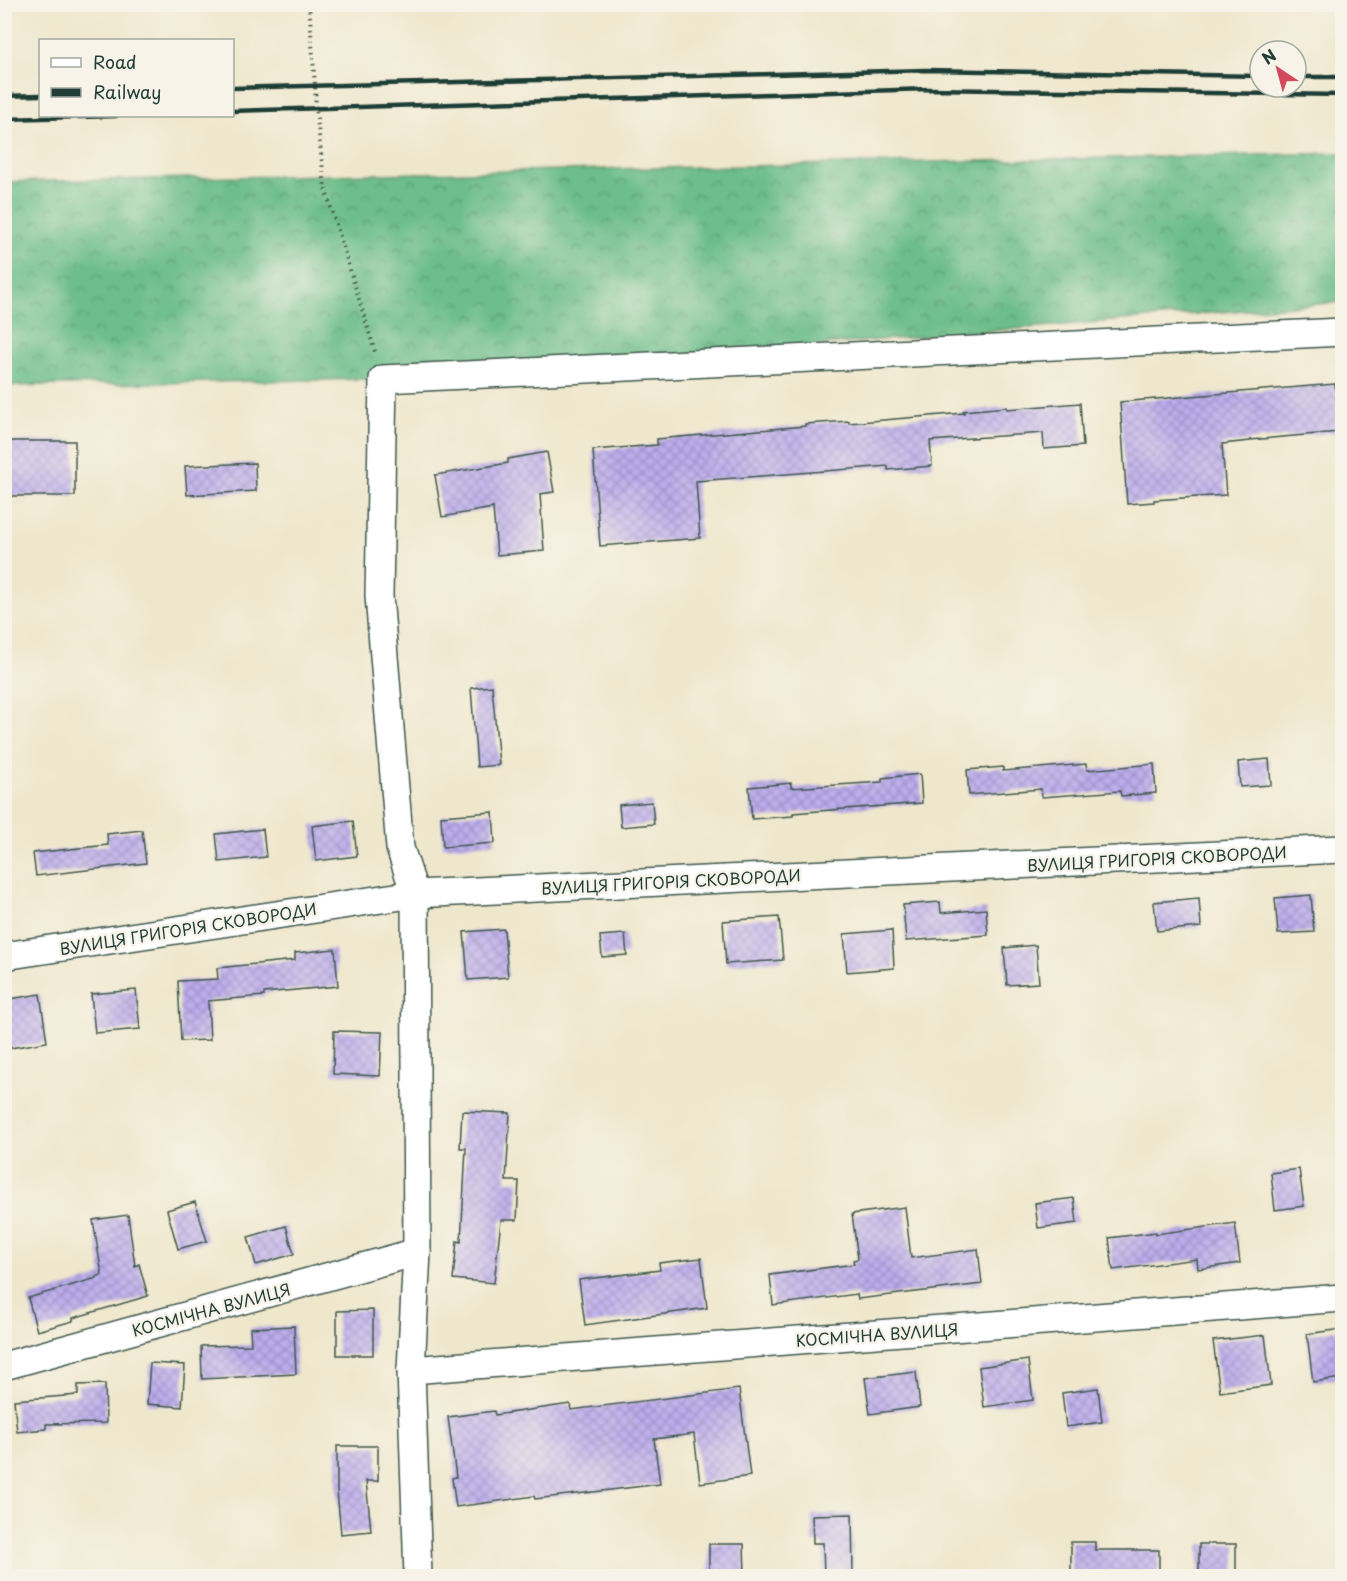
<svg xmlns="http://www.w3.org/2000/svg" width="1347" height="1581" viewBox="0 0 1347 1581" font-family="'Playpen Sans',sans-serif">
	<defs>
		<pattern id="forest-crowns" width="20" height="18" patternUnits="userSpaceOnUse" patternTransform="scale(1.5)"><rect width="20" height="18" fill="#6dbe8a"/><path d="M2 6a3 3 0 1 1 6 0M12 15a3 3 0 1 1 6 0" fill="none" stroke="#599c72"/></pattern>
		<pattern id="building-cross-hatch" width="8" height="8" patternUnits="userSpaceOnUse" patternTransform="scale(1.5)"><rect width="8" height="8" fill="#bdaded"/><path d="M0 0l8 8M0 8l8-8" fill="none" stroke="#998ec1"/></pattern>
	</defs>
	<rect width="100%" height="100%" fill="#f7f3e8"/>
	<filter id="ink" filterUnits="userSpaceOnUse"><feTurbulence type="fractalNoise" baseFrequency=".0167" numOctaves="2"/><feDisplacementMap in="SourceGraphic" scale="12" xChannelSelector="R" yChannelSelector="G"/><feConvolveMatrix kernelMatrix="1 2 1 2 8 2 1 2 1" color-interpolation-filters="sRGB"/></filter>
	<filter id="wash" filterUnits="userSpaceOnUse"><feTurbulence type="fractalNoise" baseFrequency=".008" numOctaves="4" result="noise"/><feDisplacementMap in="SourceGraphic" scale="24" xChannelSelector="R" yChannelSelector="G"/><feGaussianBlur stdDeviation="1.35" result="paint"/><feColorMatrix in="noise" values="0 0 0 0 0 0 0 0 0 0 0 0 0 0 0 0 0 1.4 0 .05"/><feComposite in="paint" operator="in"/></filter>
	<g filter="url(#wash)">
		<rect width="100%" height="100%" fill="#efe7cc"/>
		<polygon fill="url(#forest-crowns)" stroke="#467e5f" stroke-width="1.5" points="1342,153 1342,302 421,378 5,386 4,182"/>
		<g id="blocks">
			<g fill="url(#building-cross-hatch)">
				<polygon points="1335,384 1339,432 1250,440 1250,441 1222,444 1226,495 1154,500 1154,502 1127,504 1120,402"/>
				<polygon points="1080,403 1083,446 1044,449 1043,433 930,441 932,466 888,470 888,466 696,481 700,538 600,546 593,450 657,445 657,439 805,426 805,424 849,421 849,423 964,413 963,411 1007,407 1007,409"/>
				<rect x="4" y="441" width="71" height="55"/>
				<polygon points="547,452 554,492 540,494 544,551 497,555 493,508 442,517 435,475 508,463 508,459"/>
				<polygon points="255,463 256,491 187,495 185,466"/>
				<polygon points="492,686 499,765 477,767 471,688"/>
				<polygon points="1269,759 1271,785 1240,787 1238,762"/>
				<polygon points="1086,764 1087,770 1154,764 1156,793 1121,796 1120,791 1042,797 1041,789 969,795 967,770 1003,767 1003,771"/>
				<polygon points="920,774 922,803 793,813 793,816 752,819 749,787 791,783 791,788 882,782 882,778"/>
				<polygon points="652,802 654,824 621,827 619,805"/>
				<polygon points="493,812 495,843 443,847 441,816"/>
				<polygon points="353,821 357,856 316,861 312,826"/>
				<polygon points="263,829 266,857 219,862 216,834"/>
				<polygon points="142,830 146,863 36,876 33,853 108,845 107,834"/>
				<polygon points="1311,895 1314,932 1278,934 1275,898"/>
				<polygon points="1199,898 1201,927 1157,931 1154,902"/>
				<polygon points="940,902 941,913 986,909 988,935 906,941 903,905"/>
				<polygon points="779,917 783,960 726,964 723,921"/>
				<polygon points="504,929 508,977 468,980 464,932"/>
				<polygon points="892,930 894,968 847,972 844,934"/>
				<polygon points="625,934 627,955 602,957 600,936"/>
				<polygon points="1036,945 1039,983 1007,985 1004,948"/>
				<polygon points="335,949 338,986 264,993 264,996 208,1001 210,1040 181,1041 178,981 218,979 217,968 295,960 295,953"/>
				<polygon points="136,990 140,1029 95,1033 91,994"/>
				<polygon points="40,994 47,1042 4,1049 4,1000"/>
				<polygon points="334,1031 382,1032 380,1076 333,1074"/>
				<polygon points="462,1111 510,1113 506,1181 519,1181 517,1220 501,1220 494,1283 453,1279 457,1241 461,1242 466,1148 460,1148"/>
				<polygon points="1299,1169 1304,1206 1275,1210 1271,1173"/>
				<polygon points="1074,1198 1077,1223 1038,1228 1035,1203"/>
				<polygon points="195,1202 207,1241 178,1249 167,1210"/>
				<polygon points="905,1207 911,1258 978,1249 982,1284 858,1299 857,1294 773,1305 770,1275 854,1264 853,1260 858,1259 852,1214"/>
				<polygon points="128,1215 135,1266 139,1264 148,1296 73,1318 73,1321 37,1331 28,1298 97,1278 96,1277 102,1275 93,1220"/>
				<polygon points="1235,1223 1240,1263 1198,1269 1197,1259 1113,1270 1109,1238 1156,1232 1156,1234"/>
				<polygon points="286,1226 294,1254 256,1265 248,1237"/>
				<polygon points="701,1258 707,1308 585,1325 579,1280 660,1270 659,1263"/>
				<polygon points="373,1310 373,1355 337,1355 337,1311"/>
				<polygon points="294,1326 296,1374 202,1379 201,1346 251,1345 250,1328"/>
				<polygon points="1342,1329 1342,1378 1313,1382 1307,1334"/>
				<polygon points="1265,1335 1271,1385 1220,1392 1213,1341"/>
				<polygon points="1028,1360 1033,1400 984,1407 979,1367"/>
				<polygon points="150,1363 185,1365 182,1407 147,1404"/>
				<polygon points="916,1372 920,1407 870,1414 865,1378"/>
				<polygon points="105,1384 106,1423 46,1424 46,1429 17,1432 14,1400 78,1395 78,1385"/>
				<polygon points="1098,1388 1102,1422 1066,1427 1062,1393"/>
				<polygon points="739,1389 750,1476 700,1483 694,1434 654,1439 660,1484 535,1499 534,1496 456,1507 452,1478 456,1477 448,1417 494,1411 495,1415 570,1404 571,1410"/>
				<polygon points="337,1446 378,1446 378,1481 366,1481 371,1531 341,1534 337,1491"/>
				<polygon points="852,1514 853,1576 824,1576 823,1543 813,1543 812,1515"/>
				<polygon points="1071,1542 1095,1542 1095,1550 1159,1550 1159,1576 1071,1576"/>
				<polygon points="709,1544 744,1544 745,1576 709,1576"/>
				<rect x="1199" y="1544" width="37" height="32"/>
			</g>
		</g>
	</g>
	<g filter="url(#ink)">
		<use href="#blocks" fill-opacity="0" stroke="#3e564b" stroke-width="1.5"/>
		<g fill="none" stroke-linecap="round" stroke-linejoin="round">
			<g stroke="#3e564b" stroke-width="30">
				<g id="minor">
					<polyline points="4,956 415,894 1342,849"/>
					<polyline points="4,1366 417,1252"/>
					<polyline points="411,1370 1342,1298"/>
					<polyline points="418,1576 411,1370 417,1252 415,894 400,848 379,596 383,379 1342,332"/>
				</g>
			</g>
			<polyline stroke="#3e564b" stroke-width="4" stroke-dasharray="1.5 4.5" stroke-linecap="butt" points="309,4 315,85 316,109 325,188 376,355"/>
			<use href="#minor" stroke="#fff" stroke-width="27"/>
			<g stroke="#1f3d34" stroke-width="4.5">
				<polyline points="1296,77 1342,77"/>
				<polyline points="232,88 926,70 1260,76"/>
				<polyline points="4,96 40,95"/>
				<polyline points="232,111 929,89 1342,95"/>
				<polyline points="4,119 116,116"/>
			</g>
		</g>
	</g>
	<g text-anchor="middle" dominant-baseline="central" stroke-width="5" stroke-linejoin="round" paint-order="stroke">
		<g font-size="16" fill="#1f3d34" stroke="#f7f3e8">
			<text transform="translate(1157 858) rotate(-3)">ВУЛИЦЯ ГРИГОРІЯ СКОВОРОДИ</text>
			<text transform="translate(671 881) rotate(-3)">ВУЛИЦЯ ГРИГОРІЯ СКОВОРОДИ</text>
			<text transform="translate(188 928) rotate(-9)">ВУЛИЦЯ ГРИГОРІЯ СКОВОРОДИ</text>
			<text transform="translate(211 1309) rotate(-15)">КОСМІЧНА ВУЛИЦЯ</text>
			<text transform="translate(877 1334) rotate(-4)">КОСМІЧНА ВУЛИЦЯ</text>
		</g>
	</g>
	<rect width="1347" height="1581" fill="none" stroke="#f7f3e8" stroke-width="24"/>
	<rect x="39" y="39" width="195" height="78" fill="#f7f3e8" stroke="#a1aaa0" stroke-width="1.5"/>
	<rect x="51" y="58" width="30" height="9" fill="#ffffff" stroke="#a1aaa0" stroke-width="1.5"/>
	<text x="93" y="69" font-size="18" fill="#1f3d34">Road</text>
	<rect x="51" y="88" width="30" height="9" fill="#1f3d34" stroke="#a1aaa0" stroke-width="1.5"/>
	<text x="93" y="99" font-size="18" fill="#1f3d34">Railway</text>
	<g transform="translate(1278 69) rotate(324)"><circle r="28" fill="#f7f3e8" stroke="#a1aaa0" stroke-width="1.5"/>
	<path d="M0-4.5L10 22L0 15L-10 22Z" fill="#d1495b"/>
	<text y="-9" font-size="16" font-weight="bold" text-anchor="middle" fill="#1f3d34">N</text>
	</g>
</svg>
